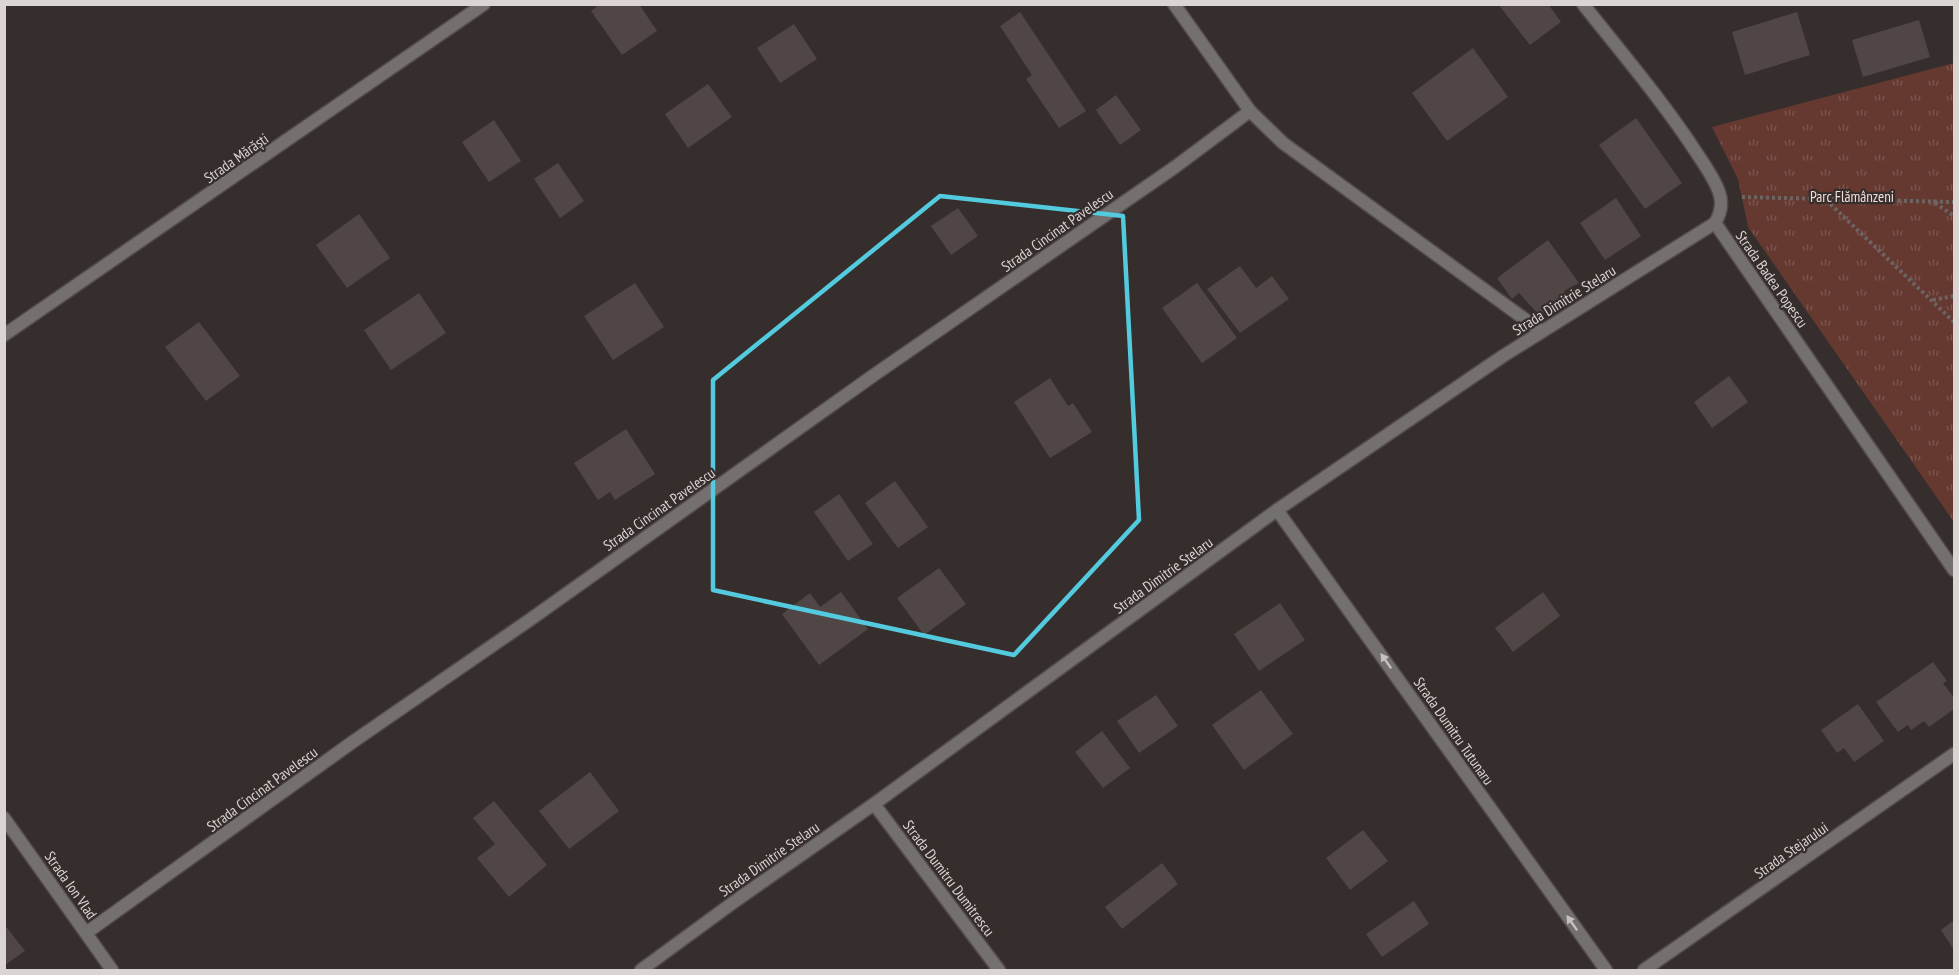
<svg xmlns="http://www.w3.org/2000/svg" width="1959" height="975" viewBox="0 0 1959 975" font-family="'PT Sans Narrow',sans-serif">
	<defs>
		<pattern id="grass-tufts" width="24" height="20" patternUnits="userSpaceOnUse" patternTransform="scale(1.5)"><rect width="24" height="20" fill="#653830"/><path d="M3 7l-1-3M5 7V3M7 7l1-3M15 17l-1-3M17 17v-4M19 17l1-3" fill="none" stroke="#7a544d"/></pattern>
	</defs>
	<rect width="100%" height="100%" fill="#362e2c"/>
	<polygon fill="url(#grass-tufts)" points="1954,63 1954,522 1748,227 1738,179 1712,127"/>
	<g fill="#4f4645">
		<polygon points="600,4 639,4 657,31 622,55 591,11"/>
		<polygon points="1498,4 1548,4 1561,22 1530,45"/>
		<polygon points="1020,12 1086,111 1059,128 1026,79 1032,75 1000,26"/>
		<polygon points="1797,12 1810,55 1745,75 1732,32"/>
		<polygon points="1919,20 1930,57 1863,77 1852,40"/>
		<polygon points="794,24 817,59 780,83 757,48"/>
		<polygon points="1473,48 1508,97 1447,141 1412,93"/>
		<polygon points="708,84 732,117 688,148 665,114"/>
		<polygon points="1116,95 1141,130 1120,145 1096,110"/>
		<polygon points="1636,118 1682,183 1645,209 1599,145"/>
		<polygon points="494,120 521,161 489,182 462,142"/>
		<polygon points="558,163 584,201 560,218 534,179"/>
		<polygon points="1616,198 1641,236 1605,260 1580,223"/>
		<polygon points="958,208 978,236 951,255 931,226"/>
		<polygon points="359,214 390,258 347,288 316,245"/>
		<polygon points="1548,240 1579,283 1564,291 1568,296 1540,316 1519,293 1512,299 1497,278"/>
		<polygon points="1240,266 1256,288 1272,276 1289,299 1240,333 1207,289"/>
		<polygon points="635,283 664,327 613,360 584,316"/>
		<polygon points="1197,283 1237,338 1202,363 1162,308"/>
		<polygon points="419,293 446,333 391,370 364,330"/>
		<polygon points="199,322 240,376 206,401 165,347"/>
		<polygon points="1729,376 1748,402 1712,428 1694,402"/>
		<polygon points="1050,378 1068,406 1073,403 1092,432 1050,458 1014,402"/>
		<polygon points="626,429 655,474 615,500 610,492 598,500 574,463"/>
		<polygon points="895,481 928,527 898,548 865,503"/>
		<polygon points="839,494 873,544 848,561 814,512"/>
		<polygon points="939,568 966,604 924,635 897,598"/>
		<polygon points="841,592 868,629 819,665 782,614 810,593 820,607"/>
		<polygon points="1543,592 1560,616 1513,652 1495,628"/>
		<polygon points="1280,603 1305,640 1259,671 1234,634"/>
		<polygon points="1933,662 1947,681 1943,683 1954,698 1954,709 1929,727 1924,721 1911,730 1908,725 1898,732 1876,702"/>
		<polygon points="1261,690 1293,734 1244,770 1212,725"/>
		<polygon points="1156,695 1178,726 1139,753 1117,721"/>
		<polygon points="1858,704 1884,741 1854,762 1844,748 1837,753 1821,730"/>
		<polygon points="1102,731 1130,768 1103,788 1075,752"/>
		<polygon points="590,772 619,811 569,849 539,811"/>
		<polygon points="494,801 547,865 509,897 477,858 495,844 473,818"/>
		<polygon points="1363,830 1388,861 1350,890 1326,858"/>
		<polygon points="1162,863 1178,884 1122,929 1105,907"/>
		<polygon points="1414,901 1429,924 1382,957 1366,934"/>
		<polygon points="1954,920 1954,950 1941,930"/>
		<polygon points="4,924 25,951 5,965 4,964"/>
	</g>
	<g fill="none" stroke-linecap="round" stroke-linejoin="round">
		<g stroke="#544c4a" stroke-width="15">
			<g id="minor">
				<polyline points="1174,4 1250,111 1283,143 1541,331"/>
				<path d="M1583,4c38,48 79,96 113,148 8,12 18,26 23,40 4,11 2,21 -4,31"/>
				<polyline points="1715,223 1954,570"/>
				<polyline points="4,335 484,4"/>
				<polyline points="1277,510 1606,970"/>
				<polyline points="874,804 999,970"/>
				<polyline points="4,818 112,970"/>
				<polyline points="86,933 354,741 531,619 874,375 1175,167 1250,111"/>
				<polyline points="641,970 738,899 874,804 1277,510 1503,356 1715,223"/>
				<polyline points="1644,970 1954,754"/>
			</g>
		</g>
		<g stroke="#6c6563" stroke-width="4" stroke-dasharray="3 3" stroke-linecap="butt">
			<polyline points="1742,197 1954,202"/>
			<polyline points="1826,200 1954,322"/>
			<polyline points="1935,203 1954,216"/>
			<polyline points="1933,300 1954,296"/>
		</g>
		<use href="#minor" stroke="#74706f" stroke-width="12"/>
	</g>
	<defs><path id="oneway-solid" d="M-6-.8H1V-3.2L6.5 0L1 3.2V.8H-6Z" transform="scale(1.5)"/></defs>
	<g fill="#c6c0bf">
		<use href="#oneway-solid" transform="translate(1386 661) rotate(-125)"/>
		<use href="#oneway-solid" transform="translate(1572 923) rotate(-125)"/>
	</g>
	<path fill="none" stroke="#54cade" stroke-width="4.5" stroke-linejoin="round" d="M940,196l183,20 16,304 -125,135 -301,-65v-210z"/>
	<g text-anchor="middle" dominant-baseline="central" stroke-width="4.5" stroke-linejoin="round" paint-order="stroke">
		<g font-size="15" fill="#dad4d3" stroke="#362e2c">
			<text transform="translate(236 158) rotate(-35)">Strada Mărăști</text>
			<text transform="translate(1057 230) rotate(-35)">Strada Cincinat Pavelescu</text>
			<text transform="translate(1772 279) rotate(55)">Strada Badea Popescu</text>
			<text transform="translate(1564 300) rotate(-32)">Strada Dimitrie Stelaru</text>
			<text transform="translate(659 509) rotate(-35)">Strada Cincinat Pavelescu</text>
			<text transform="translate(1163 575) rotate(-36)">Strada Dimitrie Stelaru</text>
			<text transform="translate(1454 731) rotate(55)">Strada Dumitru Tutunaru</text>
			<text transform="translate(262 789) rotate(-36)">Strada Cincinat Pavelescu</text>
			<text transform="translate(1791 850) rotate(-35)">Strada Stejarului</text>
			<text transform="translate(769 859) rotate(-35)">Strada Dimitrie Stelaru</text>
			<text transform="translate(949 878) rotate(53)">Strada Dumitru Dumitrescu</text>
			<text transform="translate(71 885) rotate(55)">Strada Ion Vlad</text>
		</g>
		<g font-size="15" fill="#f3ddd8" stroke="#362e2c">
			<text x="1852" y="196">Parc Flămânzeni</text>
		</g>
	</g>
	<rect width="1959" height="975" fill="none" stroke="#dad4d3" stroke-width="12"/>
</svg>
